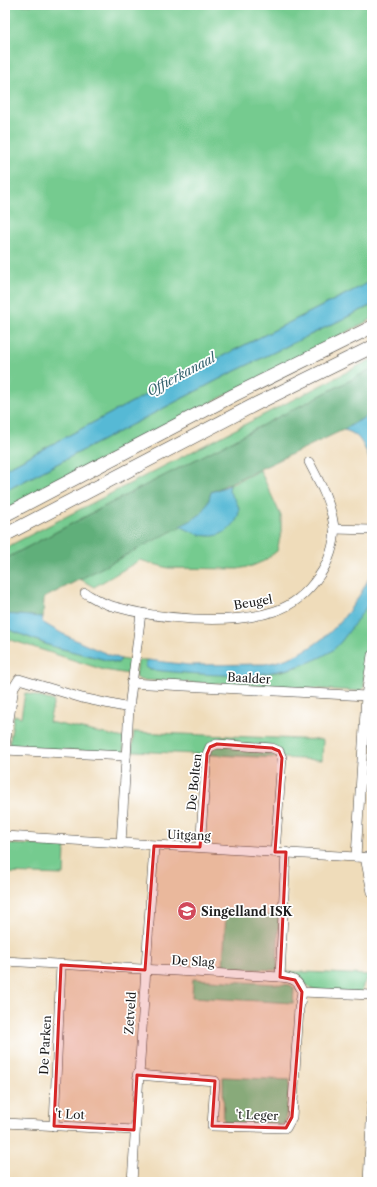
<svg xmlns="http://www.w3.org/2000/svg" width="377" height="1187" viewBox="0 0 377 1187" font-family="'Libre Caslon Text',serif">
	<rect width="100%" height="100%" fill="#fff"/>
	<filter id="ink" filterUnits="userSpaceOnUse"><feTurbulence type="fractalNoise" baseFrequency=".025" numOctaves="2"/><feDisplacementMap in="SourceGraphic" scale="8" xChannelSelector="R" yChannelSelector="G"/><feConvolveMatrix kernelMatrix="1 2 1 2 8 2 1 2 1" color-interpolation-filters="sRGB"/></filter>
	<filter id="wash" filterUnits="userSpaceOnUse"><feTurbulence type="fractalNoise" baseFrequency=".012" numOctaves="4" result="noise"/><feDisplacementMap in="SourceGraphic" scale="16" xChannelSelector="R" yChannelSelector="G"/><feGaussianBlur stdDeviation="0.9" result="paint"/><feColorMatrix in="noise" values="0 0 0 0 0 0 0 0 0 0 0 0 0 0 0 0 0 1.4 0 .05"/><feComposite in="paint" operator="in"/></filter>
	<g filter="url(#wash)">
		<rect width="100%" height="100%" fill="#efdcba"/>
		<g fill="#75cb8f" stroke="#487456">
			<polygon points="5,5 372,5 372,281 153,391 5,469"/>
			<polygon points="372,305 372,319 5,510 5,491 229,374"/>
			<polygon points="372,359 372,369 113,502 5,559 5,548"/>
			<polygon points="260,470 281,516 281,533 277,551 264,561 252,566 238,569 168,568 140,560 94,587 80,579 180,526 196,533 209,536 230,485"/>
			<polygon points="372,596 372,638 364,675 364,688 360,691 140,680 136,677 138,660 148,660 151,670 236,675 278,672 300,666 341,641"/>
			<polygon points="5,628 51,646 118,663 121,659 131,661 129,674 104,670 5,638"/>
			<polygon points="25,693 54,701 49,722 124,738 124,753 9,747 14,715 21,717"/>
			<polygon points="134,732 323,740 322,760 132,751"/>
			<polygon points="5,844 65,846 64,875 5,873"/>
			<polygon points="226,913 279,916 277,970 223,968"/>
			<polygon points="285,971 370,975 363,985 362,993 314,990"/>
			<polygon points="193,979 290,985 294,988 293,1003 192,997"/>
			<polygon points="223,1077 290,1080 285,1123 279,1126 224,1123"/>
		</g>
		<polygon fill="#60af7a" stroke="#3e664b" points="372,369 372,413 343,430 211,492 208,504 201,516 44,598 43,617 5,614 5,559 113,502"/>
		<g fill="#57b9d5" stroke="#3a6a78">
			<polygon points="372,281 372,305 229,374 5,491 5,469 153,391"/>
			<path d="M372,413v54c-6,-16 -10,-34 -29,-37z"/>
			<path d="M230,485l-1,6c3,5 10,13 10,19 0,14 -16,27 -29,26 -11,0 -20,-5 -30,-10 19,-9 26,-13 31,-34z"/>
			<path d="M372,572c0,7 2,18 0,24 -4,11 -14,22 -20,31 -6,8 -13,19 -22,25 -53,32 -120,23 -179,18l-5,-3v-4l2,-3 41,5 76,-1c52,-8 85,-46 107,-92z"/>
			<path d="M5,614l38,3 -1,5c26,16 52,27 79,37l-3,4 -67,-17 -46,-18z"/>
		</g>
	</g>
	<g filter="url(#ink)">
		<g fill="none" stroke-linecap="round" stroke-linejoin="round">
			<g stroke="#3c3934" stroke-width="10">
				<g id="minor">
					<polyline points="334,529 372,530"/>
					<path d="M85,593c9,5 18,11 27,13 45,13 118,20 163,5 19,-6 33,-19 44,-35 9,-12 17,-34 15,-49 -3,-24 -14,-44 -25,-65"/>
					<polyline points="131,683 366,696"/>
					<polyline points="5,745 14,687 19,679 82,698 129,708 141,613"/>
					<polyline points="5,750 126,756"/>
					<polyline points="5,836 372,858"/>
					<polyline points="121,844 129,708"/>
					<polyline points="200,847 207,754 210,747 217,744 272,748 279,751 282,758 275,852"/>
					<polyline points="356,857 366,696 372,655"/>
					<polyline points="365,857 372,892"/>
					<path d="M5,961l275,16c12,1 19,3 22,15l70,3"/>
					<polyline points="280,977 286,852"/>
					<polyline points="137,1075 215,1081 212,1126 286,1128 292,1117 299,1009 302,992"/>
					<polyline points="5,1123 134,1130"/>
					<polyline points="54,1126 61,965"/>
					<polyline points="132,1182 154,846"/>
					<polyline points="368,1182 372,1104"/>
				</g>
			</g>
			<g stroke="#3c3934" stroke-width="14">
				<g id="highway">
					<polyline points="5,515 234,395 372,327"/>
					<polyline points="5,535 258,403 372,347"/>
				</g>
			</g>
			<use href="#minor" stroke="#fff" stroke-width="9"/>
			<use href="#highway" stroke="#fff" stroke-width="13"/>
		</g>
	</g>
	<path fill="#d62828" fill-opacity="0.2" stroke="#d62828" stroke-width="3" stroke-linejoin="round" d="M217,744l55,4 7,3 3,7 -7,94h11l-6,125 15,3 7,12 -10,125 -6,11 -74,-2 3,-45 -78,-6 -3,55 -80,-4 7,-161 84,5 9,-124 46,1 7,-93 3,-7z"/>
	<defs>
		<g id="school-disc" transform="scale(1)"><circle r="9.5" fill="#d1495b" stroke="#fff"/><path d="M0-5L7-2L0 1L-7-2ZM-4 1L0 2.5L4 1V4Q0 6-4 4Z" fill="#fff"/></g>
	</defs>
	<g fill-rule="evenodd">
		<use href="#school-disc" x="187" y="911"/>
	</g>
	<g text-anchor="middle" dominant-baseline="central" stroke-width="3.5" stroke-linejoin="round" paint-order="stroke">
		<g font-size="12" fill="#1c1c1c" stroke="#fff">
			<text transform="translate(253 602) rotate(-10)">Beugel</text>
			<text transform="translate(249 678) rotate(3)">Baalder</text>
			<text transform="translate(194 782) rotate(-84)">De Bolten</text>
			<text transform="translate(189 835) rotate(2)">Uitgang</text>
			<text transform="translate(193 961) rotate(3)">De Slag</text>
			<text transform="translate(130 1013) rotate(-86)">Zetveld</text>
			<text transform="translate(45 1045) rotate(-87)">De Parken</text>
			<text transform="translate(70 1114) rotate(3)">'t Lot</text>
			<text transform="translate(257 1115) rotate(2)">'t Leger</text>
		</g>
		<g font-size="12" font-weight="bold" fill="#1c1c1c" stroke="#fff" text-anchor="start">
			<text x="201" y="911">Singelland ISK</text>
		</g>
		<g font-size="13" font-style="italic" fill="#37636f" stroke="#fff">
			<text transform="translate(181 374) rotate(-28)">Offierkanaal</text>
		</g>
	</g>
	<rect width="377" height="1187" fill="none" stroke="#fff" stroke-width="20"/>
</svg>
